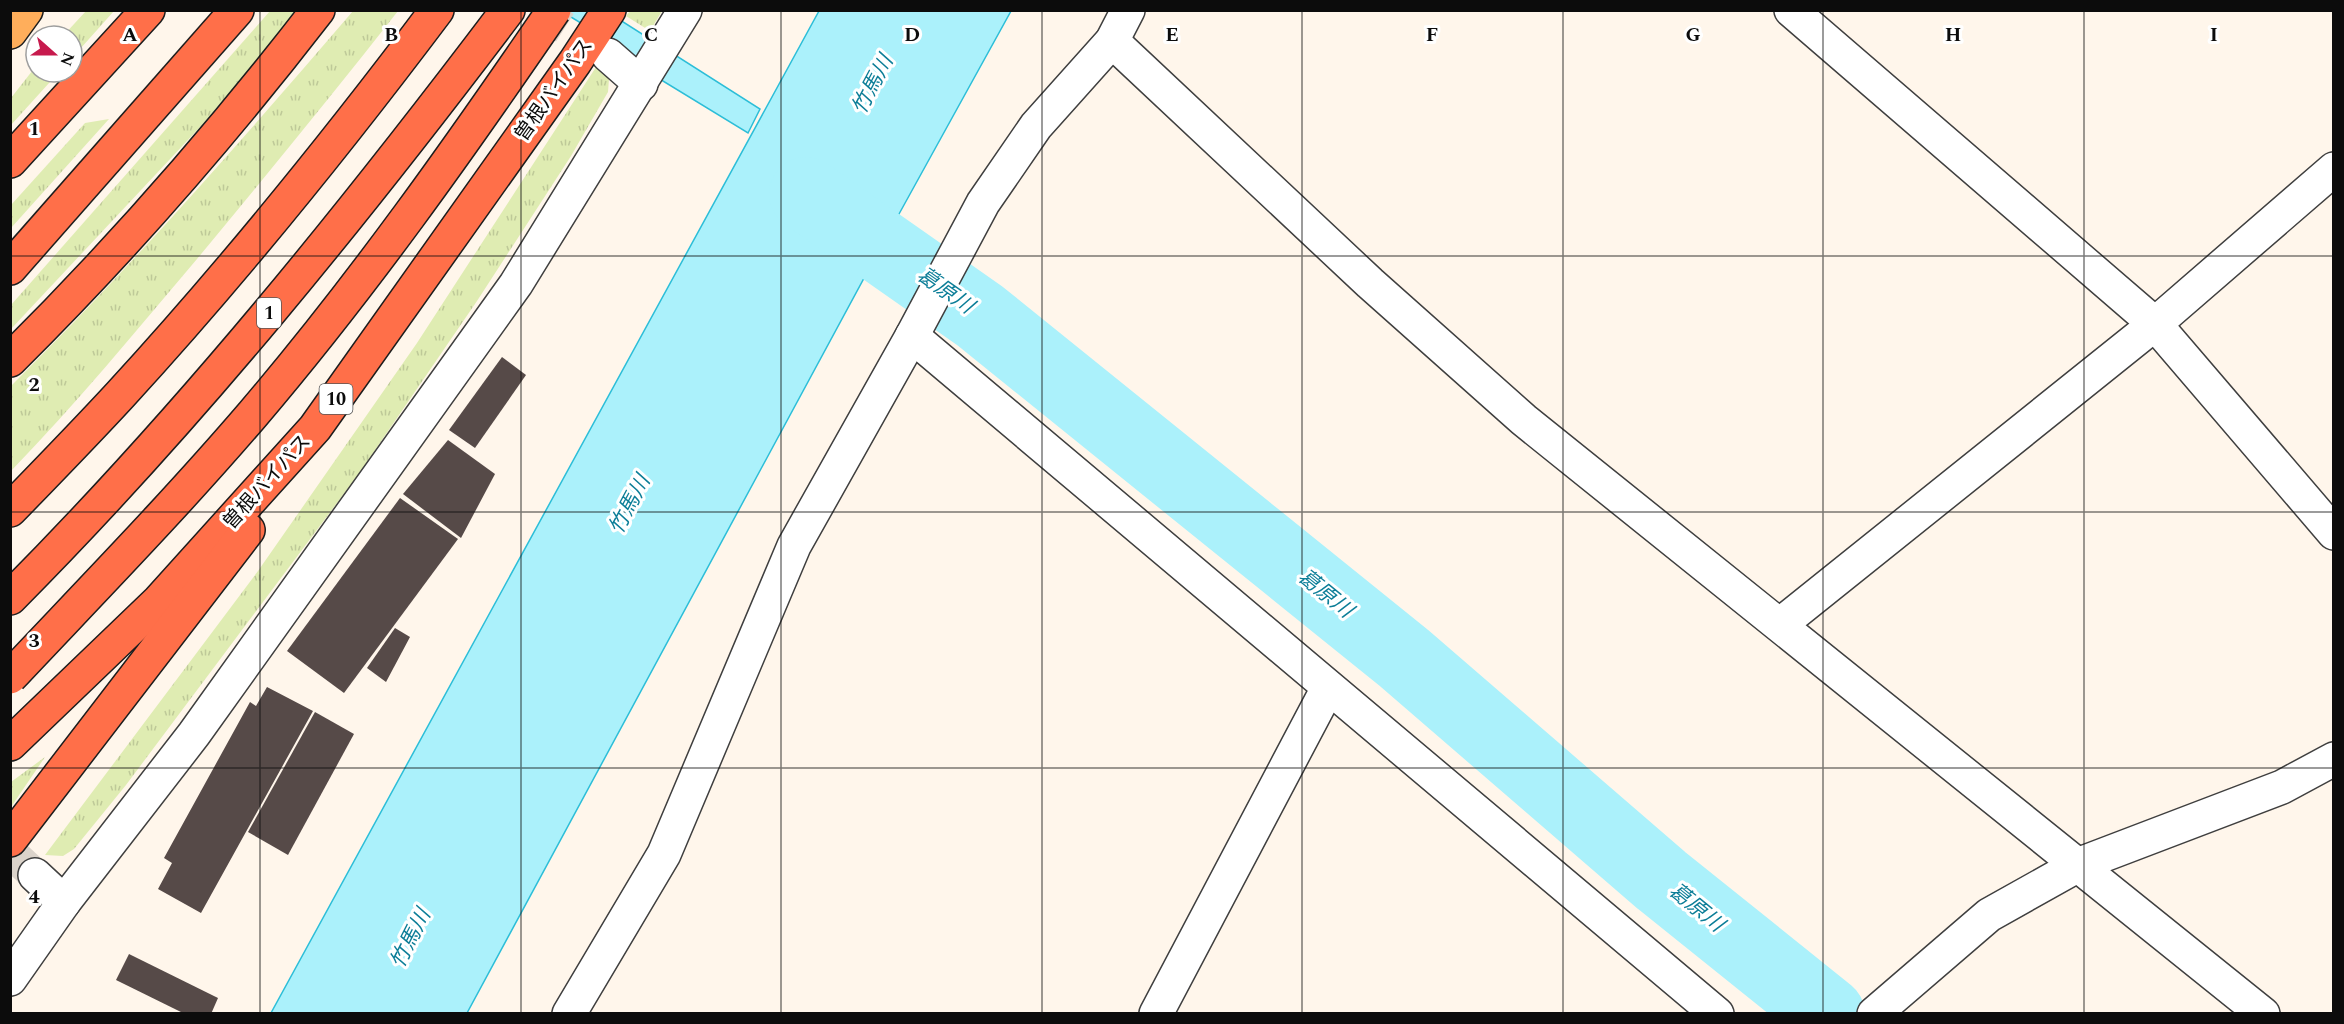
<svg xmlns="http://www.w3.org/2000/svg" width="2344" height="1024" viewBox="0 0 2344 1024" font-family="Spectral,'Noto Sans JP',serif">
	<defs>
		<pattern id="grass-tufts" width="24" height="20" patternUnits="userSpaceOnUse" patternTransform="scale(1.5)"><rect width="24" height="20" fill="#dfecb2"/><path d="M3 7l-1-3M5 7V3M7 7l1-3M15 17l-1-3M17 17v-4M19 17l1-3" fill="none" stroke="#bec998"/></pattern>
	</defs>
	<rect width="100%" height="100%" fill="#fff6eb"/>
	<g fill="url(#grass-tufts)">
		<polygon points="86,11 114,11 72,58 72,36 63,36"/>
		<polygon points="270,11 300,11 201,126 11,329 11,305"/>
		<path d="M353,11h45c-66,84 -133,166 -201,248 -61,72 -121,145 -186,212v-85c120,-119 232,-247 342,-375z"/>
		<polygon points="630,11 630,10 662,11 650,31 626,16"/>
		<polygon points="598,64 605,69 609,79 608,92 571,156 477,301 358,475 126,785 74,849 63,856 45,855 258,571 417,343"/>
		<polygon points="36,66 36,72 59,72 11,125 11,98"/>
		<polygon points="109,119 11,228 11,205 85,123"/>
		<polygon points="45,757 11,807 11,782"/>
	</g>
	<g fill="#abf1fb" stroke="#2cbed8" stroke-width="1.5">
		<polygon points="561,11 606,11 760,109 748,133 622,56 622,48"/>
		<polygon points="819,11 1011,11 883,243 467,1013 271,1013"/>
	</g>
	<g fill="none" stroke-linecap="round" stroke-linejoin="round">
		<polyline stroke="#abf1fb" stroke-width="74" points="806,194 980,316 1404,658 1661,880 1828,1014"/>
	</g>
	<g fill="#564a48">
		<polygon points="502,357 526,375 475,448 449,430"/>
		<polygon points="448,440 495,474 461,538 403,494"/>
		<polygon points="400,498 458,539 344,693 287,651"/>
		<polygon points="395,628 410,637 386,682 367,668"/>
		<polygon points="267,687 313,711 201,913 158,889 172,863 164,858 250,702 256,706"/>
		<polygon points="315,712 354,734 288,855 248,832"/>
		<polygon points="129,954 218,998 211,1014 185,1014 116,980"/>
	</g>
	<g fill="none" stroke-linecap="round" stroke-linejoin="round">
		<g stroke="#dbd3ca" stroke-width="33" stroke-dasharray="33 16" stroke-linecap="butt">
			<polyline points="537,10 608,55"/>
			<polyline points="10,852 35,875"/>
		</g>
		<g stroke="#3f3f3f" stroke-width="36">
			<g id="minor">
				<polyline points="1791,10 2155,324 2334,533"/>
				<polyline points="1112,41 1370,283 1524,420 2263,1014"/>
				<polyline points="608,55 641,84"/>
				<polyline points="912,336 1717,1014"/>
				<polyline points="1781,624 2155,324 2334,169"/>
				<polyline points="35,875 64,902"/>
				<polyline points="10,979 64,902 194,734 516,284 685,10"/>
				<polyline points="569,1014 664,854 794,546 912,336 983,203 1036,126 1112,41 1128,10"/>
				<polyline points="1156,1014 1328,688"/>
				<polyline points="1874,1014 1989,915 2080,864 2282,787 2334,759"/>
			</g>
		</g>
		<g stroke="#1d1d1d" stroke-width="36">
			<polyline id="major" points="10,32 26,10"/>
		</g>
		<g stroke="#1d1d1d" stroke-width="36">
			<g id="highway">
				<polyline points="10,161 148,10"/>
				<polyline points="10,268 237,10"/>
				<path d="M10,360c111,-110 213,-227 308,-350"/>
				<path d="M10,510c37,-38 74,-76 110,-115 112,-122 217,-252 317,-385"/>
				<path d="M10,598c181,-182 343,-383 498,-588"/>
				<polyline points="10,744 158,602 315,428 575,62 609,10"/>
				<polyline points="10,840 248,530"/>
			</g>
		</g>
		<use href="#minor" stroke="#fff" stroke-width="33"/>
		<use href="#major" stroke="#ffae5b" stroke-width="33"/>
		<use href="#highway" stroke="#ff6f49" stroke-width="33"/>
		<g stroke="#1d1d1d" stroke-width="36" stroke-linecap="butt">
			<path id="highway-bridge" d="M10,677c82,-87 165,-172 243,-263 109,-128 206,-265 301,-404"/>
		</g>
		<use href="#highway-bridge" stroke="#ff6f49" stroke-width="33"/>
	</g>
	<path fill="none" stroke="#0c0c0c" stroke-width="1.5" stroke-opacity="0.55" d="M260,10v1004M521,10v1004M781,10v1004M1042,10v1004M1302,10v1004M1563,10v1004M1823,10v1004M2084,10v1004M10,256h2324M10,512h2324M10,768h2324"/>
	<g text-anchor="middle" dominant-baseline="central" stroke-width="6" stroke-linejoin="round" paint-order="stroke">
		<g fill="#fff" stroke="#555" stroke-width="1.5">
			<rect x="257" y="298" width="24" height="30" rx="4.5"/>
			<rect x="319.5" y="384" width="33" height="30" rx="4.5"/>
		</g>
		<g font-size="18" font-weight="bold" fill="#0c0c0c">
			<text x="269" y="313">1</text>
			<text x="336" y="399">10</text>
		</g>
		<g font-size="20" fill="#0c0c0c" stroke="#fff">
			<text transform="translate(554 90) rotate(-55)">曽根バイパス</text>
			<text transform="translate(267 482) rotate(-48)">曽根バイパス</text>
		</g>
		<g font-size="21" font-style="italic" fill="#0c7e98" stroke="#fff">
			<text transform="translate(873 85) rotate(-62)">竹馬川</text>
			<text transform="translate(945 291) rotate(35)">葛原川</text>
			<text transform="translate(630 505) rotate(-62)">竹馬川</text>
			<text transform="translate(1325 594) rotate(39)">葛原川</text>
			<text transform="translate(1696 908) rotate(39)">葛原川</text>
			<text transform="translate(411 939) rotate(-63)">竹馬川</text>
		</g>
	</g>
	<g font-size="20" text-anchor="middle" font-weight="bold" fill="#0c0c0c" stroke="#fff" stroke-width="6" stroke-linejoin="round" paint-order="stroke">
		<text x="130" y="41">A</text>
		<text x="391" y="41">B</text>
		<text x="651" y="41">C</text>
		<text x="912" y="41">D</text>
		<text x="1172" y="41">E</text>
		<text x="1432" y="41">F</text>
		<text x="1693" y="41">G</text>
		<text x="1953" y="41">H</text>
		<text x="2214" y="41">I</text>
		<text x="34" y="135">1</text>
		<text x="34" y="391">2</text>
		<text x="34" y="647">3</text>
		<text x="34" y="903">4</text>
	</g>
	<rect width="2344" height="1024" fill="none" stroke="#0c0c0c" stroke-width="24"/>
	<g transform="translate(54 54) rotate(111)"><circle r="28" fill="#ffffff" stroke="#9e9e9e" stroke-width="1.5"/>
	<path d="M0-4.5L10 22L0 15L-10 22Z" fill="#c71a4d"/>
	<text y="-9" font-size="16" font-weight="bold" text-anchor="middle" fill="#0c0c0c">N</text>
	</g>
</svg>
